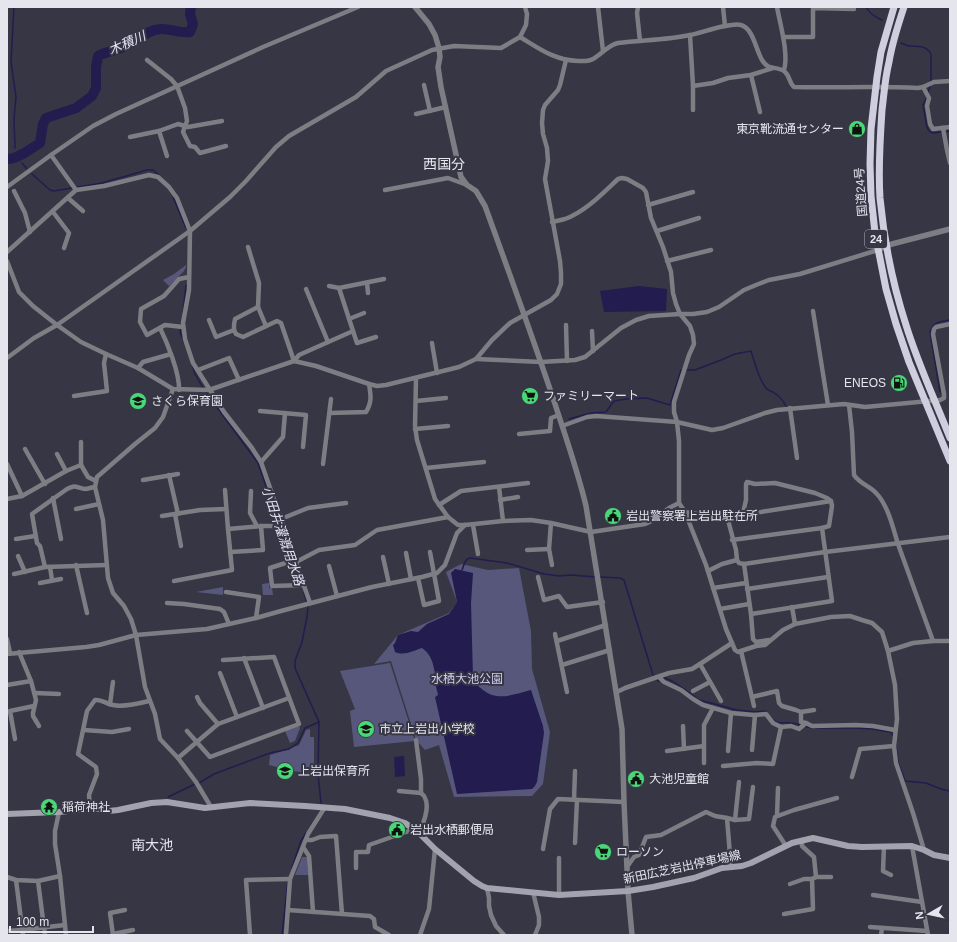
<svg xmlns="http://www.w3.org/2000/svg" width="957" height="942" viewBox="0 0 957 942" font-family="Arial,'Noto Sans JP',sans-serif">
	<rect width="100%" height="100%" fill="#363644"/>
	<g fill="#57577b">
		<polygon points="186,265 186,267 184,271 169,286 163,280 174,274"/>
		<polygon points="461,564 488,570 519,568 531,631 532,669 550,732 543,784 532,796 454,797 439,745 425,750 416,740 391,661 374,664 398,635 449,613 457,602 446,572"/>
		<polygon points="269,583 269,588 272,588 273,595 263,595 262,584"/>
		<polygon points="223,587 223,595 196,592"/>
		<polygon points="390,663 415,741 354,747 350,711 355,709 340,671"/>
		<polygon points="299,726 300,728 295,741 290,743 285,731"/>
		<polygon points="310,729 310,737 314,737 314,773 277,770 277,767 269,765 270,755 286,750 299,745 306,730"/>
		<polygon points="302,857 307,857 308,875 295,875"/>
	</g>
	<g fill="#221c4f">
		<polygon points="639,286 667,289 666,311 604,312 600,291"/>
		<path d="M455,569l18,4 -2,30 2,75c2,6 5,8 10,12 15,12 31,4 48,0l12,36 1,7 -7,49 -2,4 -3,3 -75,5 -22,-97 3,-2 -5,-21 2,-1c-2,-10 -4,-19 -13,-25 -9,3 -18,8 -27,4l-2,-7 2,-2 3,-8 13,-4 7,1 9,-8 22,-10 8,-12 -6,-29z"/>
		<polygon points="404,756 405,776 395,777 394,757"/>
	</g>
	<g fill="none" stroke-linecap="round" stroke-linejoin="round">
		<g stroke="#221c4f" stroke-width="1.5">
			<polyline points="14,7 11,62 16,97 14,119 15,148"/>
			<path d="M866,7c4,7 9,10 16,13"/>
			<path d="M901,43c3,1 6,3 9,3 9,1 16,-1 21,8v28"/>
			<polyline points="928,93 930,86"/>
			<polyline points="927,97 923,105 927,127 929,131 932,133 950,131"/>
			<polyline points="22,163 27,169"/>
			<polyline points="32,174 50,190 54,191 102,183 147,170 153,170 159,175"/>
			<polyline points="173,197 186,228"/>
			<polyline points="183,313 186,285"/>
			<polyline points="181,329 180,332 184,342"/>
			<polyline points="192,364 195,374 203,388"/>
			<polyline points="205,391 258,463 279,524"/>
			<path d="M940,392l-10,-60c4,-11 10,-10 20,-12"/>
			<path d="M569,419l22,-6 15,-1 8,-11 12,-2 21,-1 23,7 11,-35h14l26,-10 14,-6 16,-3c3,10 9,32 16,38 2,2 4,2 6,3 6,4 10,8 13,14"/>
			<polyline points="280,528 288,551 297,571"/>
			<path d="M462,570c2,-4 2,-11 8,-12l37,5 37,11 15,2 12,-1 25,2"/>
			<polyline points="600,577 620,578 624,580 653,675 654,677"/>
			<polyline points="304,592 308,607 307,617 302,642 295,661 295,668 319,722 318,774 321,803"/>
			<polyline points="657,679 658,681 665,678 674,682 699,700 711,703 737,710 756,712 766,711 767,713"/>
			<path d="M772,719c7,6 10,3 19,4 3,0 6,1 9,2"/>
			<polyline points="804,726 812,728"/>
			<polyline points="816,728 856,728 873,729 890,732 894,736"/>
			<polyline points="896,745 898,762 905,781 926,783 941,789 950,791"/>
			<polyline points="199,783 214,774 270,753 289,749 298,743 305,728 319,722"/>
			<polyline points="168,797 195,784"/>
			<polyline points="292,868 301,841 306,833"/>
			<polyline points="282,935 288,880"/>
		</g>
		<path stroke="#221c4f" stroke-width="10" d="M7,159c10,1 25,-11 33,-16l3,-19 3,-6 30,-10 16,-12 4,-8v-21l2,-11c7,-4 15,-5 23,-8 14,-6 23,-17 39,-19 10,-1 20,5 30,3l3,-8 -3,-10 1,-7"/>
		<g stroke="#7d7d84" stroke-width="4.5">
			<polyline points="598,7 603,51"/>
			<polyline points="638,7 637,13 640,41"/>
			<polyline points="723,7 725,26"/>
			<path d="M777,7c3,17 12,47 7,63"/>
			<polyline points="690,35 693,86 693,110"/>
			<path d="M520,37c20,12 34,23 58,24 5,0 10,1 15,-2 8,-4 15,-14 25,-16 24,-3 49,-3 72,-8 11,-2 41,-13 51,-10 12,3 15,25 21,35 7,12 16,5 23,12 5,4 4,11 9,15 41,1 83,-1 124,1l5,-1 11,-5 16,-1"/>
			<polyline points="783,37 813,37 813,8 854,9"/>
			<polyline points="751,75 760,112"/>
			<polyline points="424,85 430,111"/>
			<polyline points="693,86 713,83 728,78 751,75 773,68"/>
			<polyline points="923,87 929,98 927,106 930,124 933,129 950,127"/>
			<polyline points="416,114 446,107"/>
			<polyline points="222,121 188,127 185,126 183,132 190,146 195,147 200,153 226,146"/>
			<polyline points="943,128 947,150 950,163"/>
			<polyline points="159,131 167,156"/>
			<polyline points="130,137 159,131 178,124 185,126 187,121 185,108 177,86 171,79 147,60"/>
			<polyline points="51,155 76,190"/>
			<polyline points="7,187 51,155 93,126 116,114 263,47 358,7"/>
			<polyline points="385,190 448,178 467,185"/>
			<polyline points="14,191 25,213 30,232"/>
			<polyline points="68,198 83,211"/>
			<polyline points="648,205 693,192"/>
			<polyline points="53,212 69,233 64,248"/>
			<path d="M552,222c5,-1 9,-2 13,-3 20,-7 38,-26 53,-40l4,-1 5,1 16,9 3,4 5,26 12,29 8,25 2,21 3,11 4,10 10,12 3,9 1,9 -5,11 -15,47v10l3,10 2,19v62l6,9 21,53 20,64 9,21 3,2 18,-6 9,-1 18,-15 12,-6 36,-7 19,-1 12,4 10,3 10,9 6,19 7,34 2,34 -3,27 2,17 17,50 11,37"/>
			<polyline points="657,231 699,218"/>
			<polyline points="248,247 259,283 258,307 266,326"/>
			<polyline points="7,252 76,190 104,186 149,175 158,177 169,187 177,198 190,231 189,290 183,323 185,339 193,363 224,412 252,448 261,462 310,603"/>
			<polyline points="7,261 19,292 33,306 57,325 81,342 106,354 138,368 173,389 209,390 294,361 316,366 369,384 377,386 386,385 459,367 476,359 492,340 510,323 551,300 557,294 561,284 561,273 560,261 545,179 548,161 547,148 543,134 542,123 543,110 545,105 558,90 560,85 566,60"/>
			<polyline points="667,261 711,250"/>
			<polyline points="367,283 368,293"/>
			<polyline points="329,286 339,288"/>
			<polyline points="306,289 328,342"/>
			<polyline points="813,311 828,405"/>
			<polyline points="349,319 364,313"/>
			<polyline points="209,320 216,337 234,330 236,334 243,337 277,321 281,323 294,361 299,355 353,331 339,288 384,279"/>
			<polyline points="566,325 567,361"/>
			<polyline points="183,327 165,325 147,335 140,322 141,309 164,296 179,279 189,277"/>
			<path d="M160,328c7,14 20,46 19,62"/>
			<polyline points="234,330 234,325 235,319 258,307"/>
			<polyline points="353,331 357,343 376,337"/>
			<polyline points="592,331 593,351"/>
			<polyline points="432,343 437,373"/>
			<polyline points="7,358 34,338 57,325 190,231 230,197 246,181 276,147 289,136 356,97 386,71 432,50 454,46 501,48 520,37 526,25 527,14 525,7"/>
			<polyline points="476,359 541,362 575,360 585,357 621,328 636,320 649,316 680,314 693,314 707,312 719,307 744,290 756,285 769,280 800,274 878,250"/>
			<polyline points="138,368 143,362 171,354"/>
			<polyline points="198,370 229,358 239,380"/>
			<polyline points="416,378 415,426 417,440 435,499 448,517 458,525 465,525 503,521 531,520 551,523 591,532 645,524 654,520 669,508 679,503"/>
			<polyline points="173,389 163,417 155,428 135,444 97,477 95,487 103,520 108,578 113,593 124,606 131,619 136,635 145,687 155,714 160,739 178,758 196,782 211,807"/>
			<polyline points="74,396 107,391 104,363 106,354"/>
			<polyline points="416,401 446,398"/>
			<path d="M849,405l3,27 2,43c6,9 16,11 22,18 12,12 17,35 22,51l35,97"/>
			<polyline points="790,408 797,458"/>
			<polyline points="260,411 306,415 303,447"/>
			<path d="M330,413l36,-1c6,-10 5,-16 3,-28"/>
			<polyline points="562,426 587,417 596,416 677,422 712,430 723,428 765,413 777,410 844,404 865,407 940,400 944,398 944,394 933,334 934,329 936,327 950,324"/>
			<polyline points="415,429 448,426"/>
			<polyline points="519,434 550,431 551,418 559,415"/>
			<polyline points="81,442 81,465"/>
			<polyline points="25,449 45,484"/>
			<polyline points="57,454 66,471"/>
			<polyline points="261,462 283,437 285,413"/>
			<polyline points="7,464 22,496"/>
			<polyline points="323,464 331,399"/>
			<polyline points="426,468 484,462"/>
			<polyline points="169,475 178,514"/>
			<polyline points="143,480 178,474"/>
			<polyline points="499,487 503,521"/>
			<polyline points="225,490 228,529 261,526 284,526"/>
			<polyline points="251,491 250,513 257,526"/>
			<polyline points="53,498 61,539"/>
			<polyline points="7,499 22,496 66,471 81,465 88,477 96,481"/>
			<polyline points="500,500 518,497"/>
			<polyline points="439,505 461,491 528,483"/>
			<polyline points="76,509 99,504"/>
			<polyline points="685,512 697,514 728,520 738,517 743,513 746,500 746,484 747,482 755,484 775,483 815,493 827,498 831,501 832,506 829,526 822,528 832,601 751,614"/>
			<polyline points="743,513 761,512 831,501"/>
			<polyline points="175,514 181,546"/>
			<polyline points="162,516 200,510 226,509"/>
			<polyline points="281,519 308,508 346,503"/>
			<polyline points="728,520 736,550 737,560 739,563 744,564 751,614 753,639 756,642 769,640"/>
			<polyline points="551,523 549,549 552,565"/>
			<polyline points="473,525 478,554"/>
			<polyline points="16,539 35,536"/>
			<polyline points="732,540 822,528"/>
			<polyline points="527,550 549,549"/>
			<polyline points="230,552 263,550 261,526"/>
			<polyline points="406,553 411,579"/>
			<polyline points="18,556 25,572"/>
			<polyline points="383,557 389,584"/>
			<polyline points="295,560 270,568 272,586 304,585"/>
			<polyline points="296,562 319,550 355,545 377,530 448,517"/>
			<polyline points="744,564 825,552 950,537"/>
			<polyline points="76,565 87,613"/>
			<polyline points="329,566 337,596"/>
			<path d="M45,567l-5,-21 -3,-3 -5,-29 35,-25c10,-5 9,-1 18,0 3,0 7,-2 10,-2"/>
			<polyline points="50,567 52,580"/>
			<polyline points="708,571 722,564 737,560"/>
			<polyline points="14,574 45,567 107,565"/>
			<polyline points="538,577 544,600 559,596 567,607 603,602"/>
			<polyline points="418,578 424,605 439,601 430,552"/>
			<polyline points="174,581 232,570 228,529"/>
			<polyline points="40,583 61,579"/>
			<polyline points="713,588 746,583"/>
			<polyline points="747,589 828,577"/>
			<polyline points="226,592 259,597 256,618"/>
			<polyline points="167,603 184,604 220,609 224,612 229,624"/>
			<polyline points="792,607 795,624"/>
			<polyline points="720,609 749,604"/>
			<polyline points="555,634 567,692"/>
			<polyline points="7,639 10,653"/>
			<polyline points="557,641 606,625"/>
			<polyline points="741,651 754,706"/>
			<polyline points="888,651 913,643 933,641 950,641"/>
			<polyline points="7,654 86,647 99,645 136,635 207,629 256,618 281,611 372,587 422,577 437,573 445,565 457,533 465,525"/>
			<polyline points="244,658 263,708"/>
			<polyline points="700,664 721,701"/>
			<polyline points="562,665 610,650"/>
			<polyline points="220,673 237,717"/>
			<polyline points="659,677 664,682 681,690 693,699 703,705 731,713 754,715 766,714 773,723 781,727 791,726 799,729 806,723 812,726 856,725 873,726 895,730"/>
			<polyline points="31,681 36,700 33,713 33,716 39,726"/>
			<polyline points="7,685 31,681 19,652"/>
			<polyline points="693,691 710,682"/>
			<polyline points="617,692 625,688 669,673 692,669 700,664 732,643"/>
			<polyline points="35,693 59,694"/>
			<polyline points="197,697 200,703 218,724"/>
			<polyline points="752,697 777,691 779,703 782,706 796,710 801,712 814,710"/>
			<polyline points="110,704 113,682"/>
			<polyline points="801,712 801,722 806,723"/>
			<polyline points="683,726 684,749"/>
			<polyline points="84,730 112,732 129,729"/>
			<polyline points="187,731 210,757 299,724 274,657 223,660"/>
			<polyline points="15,739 10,711 34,706"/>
			<path d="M416,740l5,39v14c2,2 4,3 4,5 5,9 -2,27 -6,35"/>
			<polyline points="752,750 755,715"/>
			<polyline points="667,751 704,746"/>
			<polyline points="728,751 731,713"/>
			<polyline points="178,758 218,724 289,698"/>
			<polyline points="704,763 704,725 713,708"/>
			<polyline points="723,766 757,763 773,764 781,727"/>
			<polyline points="852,777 860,749 894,746"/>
			<polyline points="399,791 421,793"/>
			<polyline points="574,800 575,771"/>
			<path d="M90,809l-1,-14 8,-21 -1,-7 -18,-13 9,-43 8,-11c7,-1 11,4 18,5 9,2 28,-2 36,-4"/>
			<polyline points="59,812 55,831 55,844 60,876 66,935"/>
			<polyline points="777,816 778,788"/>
			<polyline points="727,818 735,820 749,819 753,787"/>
			<polyline points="735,820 739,782"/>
			<polyline points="306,840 312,840 320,837 336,836 342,914"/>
			<polyline points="575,843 577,800"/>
			<polyline points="786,846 773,826 775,817 794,810 837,798"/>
			<polyline points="884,846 883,871 891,875"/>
			<polyline points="912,846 928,935"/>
			<polyline points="303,847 309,856 313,912"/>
			<polyline points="543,849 550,809 558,799 624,802"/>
			<polyline points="559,858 559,895"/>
			<polyline points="627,867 634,857 639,855 646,837 661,835 706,812 715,816 727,818 731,867"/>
			<polyline points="356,868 356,852 368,852 369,845 409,831 412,827"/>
			<polyline points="7,877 16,880 38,881 60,876"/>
			<polyline points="816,877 831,877"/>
			<polyline points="16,880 23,935"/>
			<polyline points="38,881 45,935"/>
			<polyline points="790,884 804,879 812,879"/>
			<polyline points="487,888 489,898 489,906 491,915 496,926 504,935"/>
			<polyline points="533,892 539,917 539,925 535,935"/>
			<polyline points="873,895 922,902"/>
			<polyline points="288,910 370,916 374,919 375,927 389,935"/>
			<polyline points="784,914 813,909 812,879 816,877 814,857 802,846 802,840"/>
			<polyline points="870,927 927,931"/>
			<polyline points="7,931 22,930 65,925"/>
			<polyline points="113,934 133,930"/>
			<polyline points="113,935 110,913 125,910"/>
			<polyline points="250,935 246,880 290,879"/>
			<polyline points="286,935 290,879 308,834 325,807"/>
			<polyline points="420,935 429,909 435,849"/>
			<polyline points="881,935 882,928"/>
		</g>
		<g stroke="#7d7d84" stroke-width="5.5">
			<path d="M415,7l14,17 6,11 4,13 1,9 -2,10 3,20 20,90 6,8 9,6 9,15c24,66 48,132 70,198 11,34 23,68 31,102l36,223 2,73 4,89 4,44"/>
			<polyline points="878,250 892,244 950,229"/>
		</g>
		<polyline stroke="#a3a3af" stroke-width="6" points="7,814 59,812 94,808 109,811 118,810 151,803 167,802 205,808 250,803 305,806 345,809 390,818 405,823 419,833 435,849 474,881 482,886 487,888 559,895 628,891 653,887 694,878 722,868 742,866 751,863 792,843 813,838 848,846 862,847 912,846 924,850 934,855 950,858"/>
		<g stroke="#cecedf" stroke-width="7">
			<polyline points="894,7 881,52 877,77 871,129 870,164 871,196 875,233 886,289 896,324 909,362 950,461"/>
			<path d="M904,7c-6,18 -12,37 -15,55 -4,16 -5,32 -7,48 -2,29 -4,59 -2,88 4,42 13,87 26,127 12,39 29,75 44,113"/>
		</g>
	</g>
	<defs>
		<g id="shop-disc" transform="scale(0.9)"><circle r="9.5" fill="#49d778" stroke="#363644"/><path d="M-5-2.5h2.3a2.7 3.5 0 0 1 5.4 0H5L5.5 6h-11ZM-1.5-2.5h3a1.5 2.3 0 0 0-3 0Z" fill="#111"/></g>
		<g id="fuel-disc" transform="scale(0.9)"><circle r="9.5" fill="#49d778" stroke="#363644"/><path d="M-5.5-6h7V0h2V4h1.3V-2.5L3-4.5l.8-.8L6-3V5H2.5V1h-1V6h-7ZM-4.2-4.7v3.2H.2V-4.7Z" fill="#111"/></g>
		<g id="supermarket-disc" transform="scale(0.9)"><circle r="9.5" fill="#49d778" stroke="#363644"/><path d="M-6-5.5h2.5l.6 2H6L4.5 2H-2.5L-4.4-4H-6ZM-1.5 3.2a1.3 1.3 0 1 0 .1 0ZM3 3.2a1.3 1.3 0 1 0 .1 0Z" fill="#111"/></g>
		<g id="school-disc" transform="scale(0.9)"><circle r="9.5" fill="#49d778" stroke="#363644"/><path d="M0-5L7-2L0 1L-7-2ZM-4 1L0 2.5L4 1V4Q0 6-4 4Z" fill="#111"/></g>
		<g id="civic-disc" transform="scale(0.9)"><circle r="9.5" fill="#49d778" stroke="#363644"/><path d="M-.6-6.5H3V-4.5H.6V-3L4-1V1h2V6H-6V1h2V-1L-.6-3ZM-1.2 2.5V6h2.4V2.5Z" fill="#111"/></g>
		<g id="temple-disc" transform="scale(0.9)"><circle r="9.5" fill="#49d778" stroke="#363644"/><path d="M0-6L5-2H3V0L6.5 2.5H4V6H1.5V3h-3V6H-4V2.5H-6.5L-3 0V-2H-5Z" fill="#111"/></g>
	</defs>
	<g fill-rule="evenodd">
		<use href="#shop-disc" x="857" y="129"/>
		<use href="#fuel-disc" x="899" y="383"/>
		<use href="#supermarket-disc" x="530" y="396"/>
		<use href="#school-disc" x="138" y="401"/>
		<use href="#civic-disc" x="613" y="516"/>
		<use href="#school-disc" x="366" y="729"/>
		<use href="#school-disc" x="285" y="771"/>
		<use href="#civic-disc" x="636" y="779"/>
		<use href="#temple-disc" x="49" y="807"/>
		<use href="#civic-disc" x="397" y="830"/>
		<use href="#supermarket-disc" x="603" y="852"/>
	</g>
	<g text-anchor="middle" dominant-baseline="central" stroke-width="4" stroke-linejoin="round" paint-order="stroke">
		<rect fill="#363644" stroke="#b0b0bb" stroke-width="1" x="865" y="230" width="22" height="18" rx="3"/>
		<g font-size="11" font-weight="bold" fill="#e5e5ee">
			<text x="876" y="239">24</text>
		</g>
		<g font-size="12" fill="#e5e5ee" stroke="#363644" text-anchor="start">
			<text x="844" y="129" text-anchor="end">東京靴流通センター</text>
			<text x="886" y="383" text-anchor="end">ENEOS</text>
			<text x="543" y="396">ファミリーマート</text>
			<text x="151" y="401">さくら保育園</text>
			<text x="626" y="516">岩出警察署上岩出駐在所</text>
			<text x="379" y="729">市立上岩出小学校</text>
			<text x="298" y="771">上岩出保育所</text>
			<text x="649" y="779">大池児童館</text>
			<text x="62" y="807">稲荷神社</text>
			<text x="410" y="830">岩出水栖郵便局</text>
			<text x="616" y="852">ローソン</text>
		</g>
		<g font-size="12" fill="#e5e5ee" stroke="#363644">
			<text transform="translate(861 192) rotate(-94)">国道24号</text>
			<text transform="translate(682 867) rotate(-12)">新田広芝岩出停車場線</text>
		</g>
		<g font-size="12" fill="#cdcef1" stroke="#363644">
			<text x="467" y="679">水栖大池公園</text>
		</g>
		<g font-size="13" font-style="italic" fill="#e2e3f5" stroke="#363644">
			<text transform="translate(127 43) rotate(-24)">木積川</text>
			<text transform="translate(283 536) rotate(71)">小田井灌漑用水路</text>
		</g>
		<g font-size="14" fill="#e5e5ee" stroke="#363644">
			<text x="444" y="164">西国分</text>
			<text x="152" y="845">南大池</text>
		</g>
	</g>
	<rect width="957" height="942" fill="none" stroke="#e5e5ee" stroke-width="16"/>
	<g transform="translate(929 914) rotate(261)" stroke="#363644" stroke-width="3" paint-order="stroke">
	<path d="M0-3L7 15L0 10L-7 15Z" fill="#e5e5ee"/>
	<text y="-6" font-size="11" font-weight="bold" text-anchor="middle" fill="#e5e5ee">N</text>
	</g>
	<path d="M10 926v6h83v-6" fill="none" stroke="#e5e5ee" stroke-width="2"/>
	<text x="16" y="926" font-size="12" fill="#e5e5ee" stroke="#363644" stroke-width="3" paint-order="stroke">100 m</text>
</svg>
